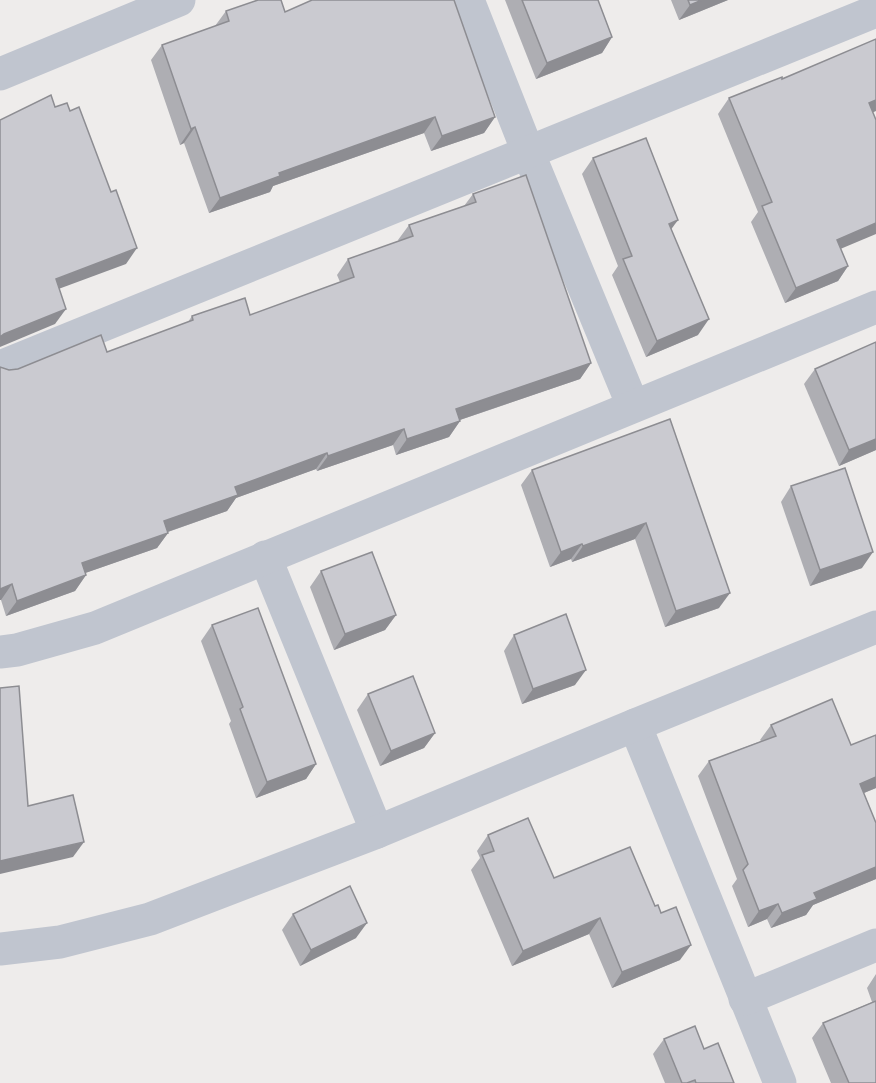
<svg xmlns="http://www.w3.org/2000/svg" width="876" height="1083" viewBox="0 0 876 1083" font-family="Cabin,sans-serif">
	<rect width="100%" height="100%" fill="#eeeceb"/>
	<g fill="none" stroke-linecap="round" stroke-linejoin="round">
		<g stroke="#c0c5cf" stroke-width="33">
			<polyline points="468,0 528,152 633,406"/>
			<polyline points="0,74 179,0"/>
			<polyline points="0,367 876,11"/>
			<polyline points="265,557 377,832"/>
			<polyline points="0,652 17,650 95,628 876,307"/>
			<polyline points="635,725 780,1083"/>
			<polyline points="745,999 876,945"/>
		</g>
		<polyline stroke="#c0c5cf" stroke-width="33" points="0,949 60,942 150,919 377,832 635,725 876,627"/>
	</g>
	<g fill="#aeaeb3">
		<polygon points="505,0 598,0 612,37 602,53 536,79"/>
		<polygon points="671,0 728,0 679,20"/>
		<polygon points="226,11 285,12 495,117 484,133 431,151 424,133 273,186 270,192 209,213 184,143 180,145 151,60 162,45 215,26"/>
		<polygon points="782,79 873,113 841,249 848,266 838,281 785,303 751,222 758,212 718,114 729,98"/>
		<polygon points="593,158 671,230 698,335 646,357 612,275 618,266 582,174"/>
		<polygon points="473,194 591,363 580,379 460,420 460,421 449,437 396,455 393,445 317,471 316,469 236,498 227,511 168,532 168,533 157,548 85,573 86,575 75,591 6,616 1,600 9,370 107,352 188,322 192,316 250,315 340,282 337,275 348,259 399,241 398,240 409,225 464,206"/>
		<polygon points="876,342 876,450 839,466 804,384 815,369"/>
		<polygon points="670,419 719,608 665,627 635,539 572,562 571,559 550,567 521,485 532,470"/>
		<polygon points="791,486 862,568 810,586 781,502"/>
		<polygon points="321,571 396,615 385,630 334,650 310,587"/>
		<polygon points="212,625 316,764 306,779 256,798 229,724 231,721 201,641"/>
		<polygon points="514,635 575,685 522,704 504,651"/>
		<polygon points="368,694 435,733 424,748 380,766 357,710"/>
		<polygon points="771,725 851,745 876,735 876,788 864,793 876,823 876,879 813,905 806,915 771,928 767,919 748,927 732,886 737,879 698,776 709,761 761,741 760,740"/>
		<polygon points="488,835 554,878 655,906 680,960 612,988 589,934 512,966 471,870 480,858 477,851"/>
		<polygon points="293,914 356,938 300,966 282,930"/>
		<polygon points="876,974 876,1083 831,1083 812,1038 823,1023 872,1002 867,988"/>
		<polygon points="664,1039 704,1049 734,1083 665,1083 653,1054"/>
	</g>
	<g fill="#8d8d92">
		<polygon points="702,0 728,0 679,20 690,5"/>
		<polygon points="612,37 602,53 536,79 547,63"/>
		<polygon points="876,100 876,111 858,119 869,103"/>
		<polygon points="435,117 424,133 273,186 270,192 209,213 220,198 279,173"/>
		<polygon points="495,117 484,133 431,151 442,136"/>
		<polygon points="195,127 184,143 180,145 191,129"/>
		<polygon points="678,220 667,235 669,224"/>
		<polygon points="876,223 876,234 826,255 837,240"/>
		<polygon points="137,248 126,264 45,294 56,279"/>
		<polygon points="848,266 838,281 785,303 796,288"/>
		<polygon points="66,309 55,324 0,347 0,337 4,334"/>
		<polygon points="709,319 698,335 646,357 657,341"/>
		<polygon points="591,363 580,379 445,425 456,409"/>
		<polygon points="460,421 449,437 396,455 407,439"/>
		<polygon points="404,429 393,445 317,471 328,456"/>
		<polygon points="876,439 876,450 839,466 849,450"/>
		<polygon points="327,453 316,469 236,498 227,511 153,537 164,521 235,487"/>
		<polygon points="646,523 635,539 572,562 583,546"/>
		<polygon points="168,533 157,548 71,578 82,563"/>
		<polygon points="582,544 571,559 550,567 561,552"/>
		<polygon points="873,552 862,568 810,586 820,570"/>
		<polygon points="86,575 75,591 6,616 17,601"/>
		<polygon points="12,584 1,600 0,600 0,589"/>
		<polygon points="730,593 719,608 665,627 676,611"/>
		<polygon points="396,615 385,630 334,650 345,634"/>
		<polygon points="586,670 575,685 522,704 533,689"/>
		<polygon points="435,733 424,748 380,766 391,751"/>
		<polygon points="316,764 306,779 256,798 267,782"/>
		<polygon points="876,777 876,788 849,799 860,784"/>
		<polygon points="84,842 73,857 0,874 0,861"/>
		<polygon points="876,867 876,879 813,905 806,915 771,928 782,913 814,893"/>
		<polygon points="778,904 767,919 748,927 759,911"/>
		<polygon points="600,918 589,934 512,966 523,951"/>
		<polygon points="367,923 356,938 300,966 311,950"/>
		<polygon points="691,945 680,960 612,988 622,972"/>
	</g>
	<g fill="#cacad0" stroke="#8d8d92" stroke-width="1.5">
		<polygon points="258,0 281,0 285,12 312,0 454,0 495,117 442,136 435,117 279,173 280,176 220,198 195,127 191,129 162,45 229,21 226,11"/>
		<polygon points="522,0 598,0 612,37 547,63"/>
		<polygon points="688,0 702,0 690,5"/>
		<polygon points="876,39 876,100 869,103 876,120 876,223 837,240 848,266 796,288 762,206 772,202 729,98 782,77 782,79"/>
		<polygon points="51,95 55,107 67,103 70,111 79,107 111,192 116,190 137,248 56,279 66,309 4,334 0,337 0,120"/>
		<polygon points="646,138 678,220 669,224 709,319 657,341 623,259 632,256 593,158"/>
		<polygon points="526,175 591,363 456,409 460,421 407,439 404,429 328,456 327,453 235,487 238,495 164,521 168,533 82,563 86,575 17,601 12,584 0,589 0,367 9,370 18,369 101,335 107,352 193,320 192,316 245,298 250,315 354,277 348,259 413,236 409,225 476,202 473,194"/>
		<polygon points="876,342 876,439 849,450 815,369"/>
		<polygon points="670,419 730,593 676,611 646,523 583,546 582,544 561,552 532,470"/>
		<polygon points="845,468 873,552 820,570 791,486"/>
		<polygon points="372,552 396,615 345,634 321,571"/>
		<polygon points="258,608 316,764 267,782 240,709 243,707 212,625"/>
		<polygon points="566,614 586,670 533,689 514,635"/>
		<polygon points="413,676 435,733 391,751 368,694"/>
		<polygon points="19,686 28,806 73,795 84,842 0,861 0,688"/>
		<polygon points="832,699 851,745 876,735 876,777 860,784 876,823 876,867 814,893 817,899 782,913 778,904 759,911 743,870 748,864 709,761 776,736 771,725"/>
		<polygon points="528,818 554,878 630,847 655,906 658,905 661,913 676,907 691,945 622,972 600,918 523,951 482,855 494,851 488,835"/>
		<polygon points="350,886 367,923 311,950 293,914"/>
		<polygon points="876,1001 876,1083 849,1083 823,1023"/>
		<polygon points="695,1026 704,1049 718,1043 734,1083 696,1083 695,1080 687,1083 682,1083 664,1039"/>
	</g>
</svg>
